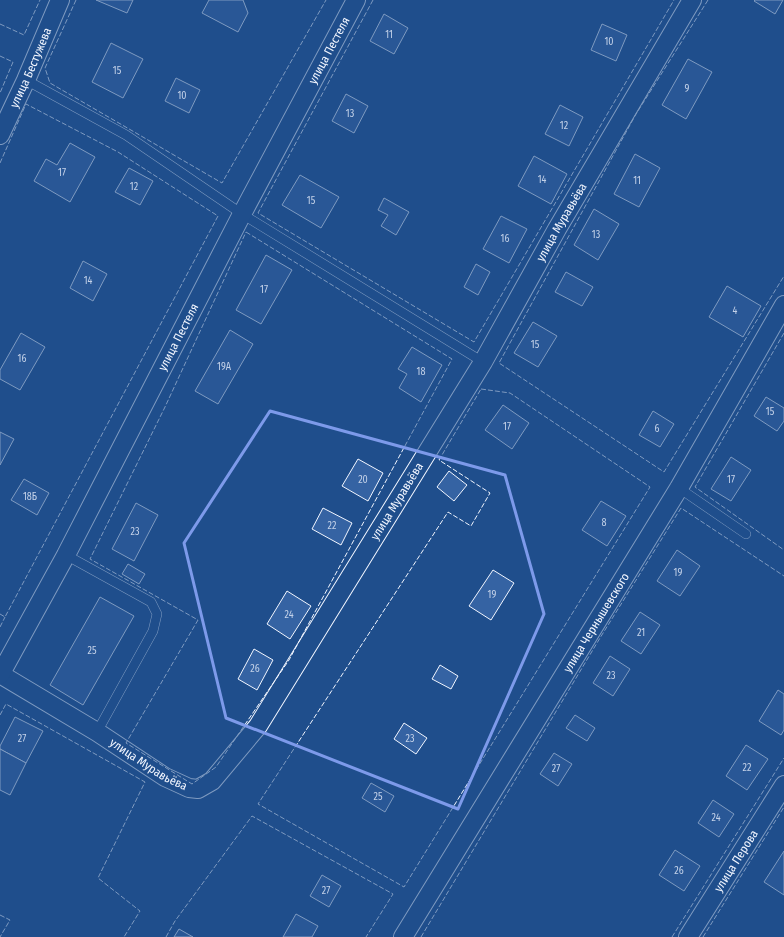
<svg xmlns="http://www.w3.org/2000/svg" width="784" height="937" viewBox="0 0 784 937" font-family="'Fira Sans Condensed',sans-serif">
	<rect width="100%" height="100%" fill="#1f4e8c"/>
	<g fill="#3563a3" stroke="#f2f6ff">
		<polygon points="96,0 133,0 127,13"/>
		<polygon points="209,0 243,0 248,13 238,32 202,13"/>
		<polygon points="755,0 783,0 775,14 754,1"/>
		<polygon points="384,14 408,28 394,54 370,41"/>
		<polygon points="602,24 627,35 616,61 591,50"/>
		<polygon points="111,43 143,59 123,98 92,82"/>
		<polygon points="688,59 712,72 686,119 662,105"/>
		<polygon points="176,78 200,90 189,113 165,101"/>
		<polygon points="346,94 368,106 354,133 332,121"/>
		<polygon points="560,105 583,117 569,146 545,134"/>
		<polygon points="70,143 95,157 70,202 34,181 46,159 57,165"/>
		<polygon points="635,154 660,168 639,207 614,194"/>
		<polygon points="534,156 567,174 551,204 518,186"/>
		<polygon points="129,168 153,181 140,205 115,192"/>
		<polygon points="300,175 339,197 321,228 282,205"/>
		<polygon points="384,198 409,212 396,235 381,226 388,215 378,210"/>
		<polygon points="594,209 619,224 598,260 574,245"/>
		<polygon points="501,216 527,229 509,263 483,249"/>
		<polygon points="266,255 292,270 261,324 236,310"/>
		<polygon points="83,261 107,274 93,301 70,288"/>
		<polygon points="476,264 490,272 478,295 464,287"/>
		<polygon points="566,272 593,287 582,306 555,292"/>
		<polygon points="727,286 761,306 743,337 709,317"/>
		<polygon points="533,322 557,336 538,367 514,353"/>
		<polygon points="230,330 253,344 218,404 195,391"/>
		<polygon points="21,333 45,347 20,390 0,379 0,370"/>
		<polygon points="412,347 442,365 421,402 399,388 407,374 398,369"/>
		<polygon points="766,397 784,408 784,421 777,431 754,416"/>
		<polygon points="503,405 529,423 512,449 485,430"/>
		<polygon points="653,411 674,424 660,447 639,435"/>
		<polygon points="0,432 14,439 0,465"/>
		<polygon points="731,457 751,470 731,501 711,489"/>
		<polygon points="358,459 383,473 368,501 342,486"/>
		<polygon points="449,471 467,485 454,501 437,487"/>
		<polygon points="24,479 49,493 37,515 11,500"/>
		<polygon points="601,501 626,516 607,546 582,530"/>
		<polygon points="136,503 158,515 134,561 112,549"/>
		<polygon points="323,508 352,523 341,545 312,529"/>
		<polygon points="677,550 700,566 680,596 657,581"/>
		<polygon points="128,564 145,574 139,584 122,574"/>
		<polygon points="493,570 514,583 491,620 469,606"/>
		<polygon points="287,591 311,606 290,639 267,624"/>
		<polygon points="100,597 134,616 83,705 50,685"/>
		<polygon points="640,612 660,625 641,654 621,641"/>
		<polygon points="254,649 273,660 257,690 238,679"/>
		<polygon points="610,656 630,669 613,696 593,683"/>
		<polygon points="440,665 458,676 451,689 432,679"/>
		<polygon points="778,690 784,694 784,730 781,735 759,721"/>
		<polygon points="575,715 595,728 587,741 566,728"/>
		<polygon points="15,717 43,731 26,763 0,749 0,746"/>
		<polygon points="404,723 427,738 416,754 394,739"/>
		<polygon points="746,745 768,759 747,790 726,776"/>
		<polygon points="0,749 26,763 10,795 0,790"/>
		<polygon points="554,753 572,764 558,786 540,774"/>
		<polygon points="371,783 394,796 385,812 362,798"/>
		<polygon points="713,800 734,814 719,837 698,823"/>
		<polygon points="675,850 700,866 684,891 659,875"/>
		<polygon points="784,851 784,895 764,882"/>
		<polygon points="322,875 341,886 329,907 310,896"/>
		<polygon points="296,914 318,926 312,937 283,937"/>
		<polygon points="179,929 193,937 174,937"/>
	</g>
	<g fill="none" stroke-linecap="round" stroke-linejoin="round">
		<g stroke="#f2f6ff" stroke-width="10">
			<g id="service">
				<polyline points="26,80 126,135 242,214 483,362"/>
				<polyline points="679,488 746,534"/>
				<polyline points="66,555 151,602 157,614 153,631 97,732"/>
			</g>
		</g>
		<g stroke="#f2f6ff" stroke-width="20">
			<g id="minor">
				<path id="s1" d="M0,135l26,-55 34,-80"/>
				<path id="s2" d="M0,674l97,58 68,45 24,11 9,1 14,-8 46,-55 225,-364 74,-133 135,-229"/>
				<path id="s3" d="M0,675l66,-120 176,-341 114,-214"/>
				<path id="s4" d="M403,937l276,-449 105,-183"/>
				<path id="s5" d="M688,937l96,-152"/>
			</g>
		</g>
		<use href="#service" stroke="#1f4e8c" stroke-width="9"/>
		<use href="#minor" stroke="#1f4e8c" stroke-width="18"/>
		<g stroke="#f2f6ff" stroke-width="1" stroke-dasharray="5 2" stroke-linecap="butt">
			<polyline points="76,0 45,68 50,83 222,183 326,0"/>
			<polyline points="373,0 258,213 474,342 674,0"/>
			<polyline points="708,0 636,114 499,363 664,472 784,276"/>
			<polyline points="0,24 24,35 40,0"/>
			<polyline points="0,56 13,62 0,93"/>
			<polyline points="0,163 26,104 118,152 218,216 5,617 0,614"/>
			<polygon points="246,232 452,359 289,660 216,767 192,784 126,743 198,620 90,559 165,407"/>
			<polyline points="784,333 695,487 784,550"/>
			<polygon points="481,389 510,393 650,487 404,887 258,804 448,512 471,526 490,493 439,460"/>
			<polyline points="0,627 5,617"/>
			<polyline points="0,715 6,704 145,782 98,878 140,911 124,937"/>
			<polyline points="0,915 10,920 0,937"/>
			<polyline points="166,937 175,921 252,816 393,894 366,937"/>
			<polyline points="421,937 600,638 681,508 784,576"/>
			<polyline points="672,937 784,758"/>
			<polyline points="703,937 784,807"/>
		</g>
	</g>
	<path d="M0 0H784V937H0ZM270,411l235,64 39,139 -86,195 -232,-91 -42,-175z" fill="#1f4e8c" fill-opacity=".55" fill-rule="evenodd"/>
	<path fill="none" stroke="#7d9aea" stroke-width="3" stroke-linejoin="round" d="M270,411l235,64 39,139 -86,195 -232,-91 -42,-175z"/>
	<g text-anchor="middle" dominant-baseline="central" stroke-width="3" stroke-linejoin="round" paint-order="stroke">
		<g font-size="10" fill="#c3d1e8">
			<text x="389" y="35">11</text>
			<text x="609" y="42">10</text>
			<text x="117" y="71">15</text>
			<text x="687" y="89">9</text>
			<text x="182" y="96">10</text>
			<text x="350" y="114">13</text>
			<text x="564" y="126">12</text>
			<text x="62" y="173">17</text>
			<text x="542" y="180">14</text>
			<text x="637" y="181">11</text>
			<text x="134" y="187">12</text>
			<text x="311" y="201">15</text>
			<text x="596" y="235">13</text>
			<text x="505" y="239">16</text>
			<text x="88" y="281">14</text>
			<text x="264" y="290">17</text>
			<text x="735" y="311">4</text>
			<text x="535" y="345">15</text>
			<text x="22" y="359">16</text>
			<text x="224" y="367">19А</text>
			<text x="421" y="372">18</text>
			<text x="770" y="412">15</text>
			<text x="507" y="427">17</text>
			<text x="657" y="429">6</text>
			<text x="363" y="480">20</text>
			<text x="731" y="480">17</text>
			<text x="30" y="497">18Б</text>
			<text x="604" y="523">8</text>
			<text x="332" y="526">22</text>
			<text x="135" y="532">23</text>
			<text x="678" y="573">19</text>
			<text x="492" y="595">19</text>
			<text x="289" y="615">24</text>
			<text x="641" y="633">21</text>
			<text x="92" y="651">25</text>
			<text x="255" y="669">26</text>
			<text x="611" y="676">23</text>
			<text x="22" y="739">27</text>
			<text x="410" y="739">23</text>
			<text x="747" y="768">22</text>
			<text x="556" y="769">27</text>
			<text x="378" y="797">25</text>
			<text x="716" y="818">24</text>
			<text x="679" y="871">26</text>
			<text x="326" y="891">27</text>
		</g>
		<g font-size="12" fill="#f2f6ff" stroke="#1f4e8c">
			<text stroke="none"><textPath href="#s3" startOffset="706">улица Пестеля</textPath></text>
			<text stroke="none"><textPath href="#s1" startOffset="74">улица Бестужева</textPath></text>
			<text stroke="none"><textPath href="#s2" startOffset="906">улица Муравьёва</textPath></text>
			<text stroke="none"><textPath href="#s3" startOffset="382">улица Пестеля</textPath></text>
			<text stroke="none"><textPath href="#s2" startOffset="582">улица Муравьёва</textPath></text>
			<text stroke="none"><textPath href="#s4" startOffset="369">улица Чернышевского</textPath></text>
			<text stroke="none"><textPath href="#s2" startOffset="174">улица Муравьёва</textPath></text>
			<text stroke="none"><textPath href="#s5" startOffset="90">улица Перова</textPath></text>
		</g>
	</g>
</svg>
